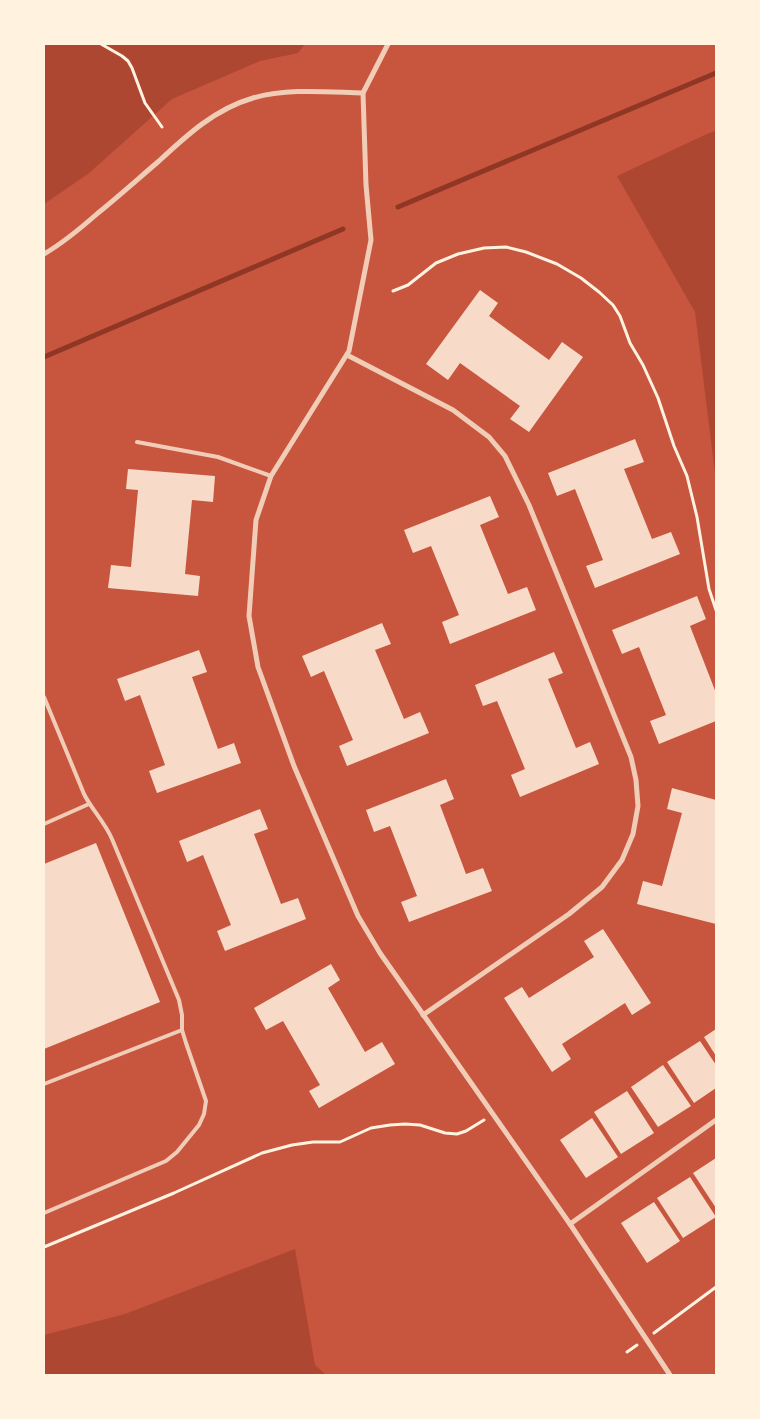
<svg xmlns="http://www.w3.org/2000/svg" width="760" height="1419" viewBox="0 0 760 1419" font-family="'Sofia Sans Condensed',sans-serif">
	<rect width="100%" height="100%" fill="#c8553d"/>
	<g fill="#ae4732">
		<polygon points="44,44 305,44 298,53 260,61 172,99 88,174 44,204"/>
		<polygon points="716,131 716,481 695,312 617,176 709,133"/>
		<polygon points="295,1249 315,1365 326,1375 44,1375 44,1335 125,1314"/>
	</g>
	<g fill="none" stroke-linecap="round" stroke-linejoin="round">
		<g stroke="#8f3625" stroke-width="5">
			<polyline points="398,207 716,73"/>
			<polyline points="44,357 343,229"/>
		</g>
	</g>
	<g fill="#f7dbc8">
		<polygon points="480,290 498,303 489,316 549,360 562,342 583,357 529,432 510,419 520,406 460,363 448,380 426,364"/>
		<polygon points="635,439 644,462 624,469 652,539 671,532 680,554 595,588 586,566 603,560 575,489 557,496 548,473"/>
		<polygon points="128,469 215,476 213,502 192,500 185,574 200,576 198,596 108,588 111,565 131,567 138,490 126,489"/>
		<polygon points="490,496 499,517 480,525 508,594 527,587 536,610 450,644 442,622 459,615 431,546 413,553 404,530"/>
		<polygon points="697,596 706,619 690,626 716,693 716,721 659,744 650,721 666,715 639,647 622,654 612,630"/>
		<polygon points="382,623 391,644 375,650 404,719 420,712 429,733 347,766 339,746 353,740 324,671 311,677 302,656"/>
		<polygon points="199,650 207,672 192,677 218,749 234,743 241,763 157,793 149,771 165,765 140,695 125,701 117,679"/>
		<polygon points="554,652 563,673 548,679 576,748 590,742 599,764 520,797 511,775 525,769 497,701 483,706 475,685"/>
		<polygon points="446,779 454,799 440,805 466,874 483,868 492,891 409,922 401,902 417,896 390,826 374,832 366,810"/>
		<polygon points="672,788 716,800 716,899 715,903 716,903 716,924 637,904 643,881 662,886 682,813 667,809"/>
		<polygon points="260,809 268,829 254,834 281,904 298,898 306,919 225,951 217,931 231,925 203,855 187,862 179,841"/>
		<polygon points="96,843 160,1002 44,1049 44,864"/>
		<polygon points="603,929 651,1003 632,1015 625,1003 562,1044 571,1059 552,1072 504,998 522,987 529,998 594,957 584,941"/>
		<polygon points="331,964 340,980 328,988 365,1052 382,1042 395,1064 319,1108 309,1091 320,1085 283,1021 266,1030 254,1008"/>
		<polygon points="716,1029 716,1056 704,1037"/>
		<polygon points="700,1041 716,1065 716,1088 694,1103 667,1062"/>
		<polygon points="663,1065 691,1106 658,1127 631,1087"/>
		<polygon points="627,1091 654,1133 621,1154 594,1112"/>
		<polygon points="592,1118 618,1157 586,1178 560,1140"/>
		<polygon points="716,1158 716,1208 693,1173"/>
		<polygon points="690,1177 716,1217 683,1238 657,1198"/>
		<polygon points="654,1202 680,1241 647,1263 621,1223"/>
	</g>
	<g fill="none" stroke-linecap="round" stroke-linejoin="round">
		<g stroke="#fff3e0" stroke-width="3">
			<polyline points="101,44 122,56 128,61 132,68 145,103 162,127"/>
			<polyline points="393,291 408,285 436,263 458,254 484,248 506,247 526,252 557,264 581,278 599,292 613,305 620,316 630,343 643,365 658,398 674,446 687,476 697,517 709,589 716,610"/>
			<polyline points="44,1247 174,1193 262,1153 292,1145 313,1142 340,1142 371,1128 390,1125 405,1124 420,1125 445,1133 457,1134 466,1131 484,1120"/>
			<polyline points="654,1333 716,1287"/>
			<polyline points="627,1352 637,1345"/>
		</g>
		<g stroke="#f1ccb7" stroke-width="4">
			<polyline points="137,442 218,457 271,476"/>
			<path d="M44,697l40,97c8,16 20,27 28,45l67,161 3,15v15l4,13 20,58 -2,13 -5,11 -22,27 -11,9 -122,52"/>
			<polyline points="44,824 89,804"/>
			<polyline points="44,1084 182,1030"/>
		</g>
		<g stroke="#f1ccb7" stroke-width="5">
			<polyline points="388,44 363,93 366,185 371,240 349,351 271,476 256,520 249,616 258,667 294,766 358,916 380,953 570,1224 670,1375"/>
			<path d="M44,254c19,-11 37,-26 54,-41 21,-17 41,-35 61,-52 28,-26 56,-52 94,-63 35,-10 73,-6 110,-5"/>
			<polyline points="347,355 453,410 489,437 505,456 529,505 631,757 636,780 638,806 633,834 622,860 602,887 569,914 423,1015"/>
			<polyline points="570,1224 716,1120"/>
		</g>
	</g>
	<rect width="760" height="1419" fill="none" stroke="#fff3e0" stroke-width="90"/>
</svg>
